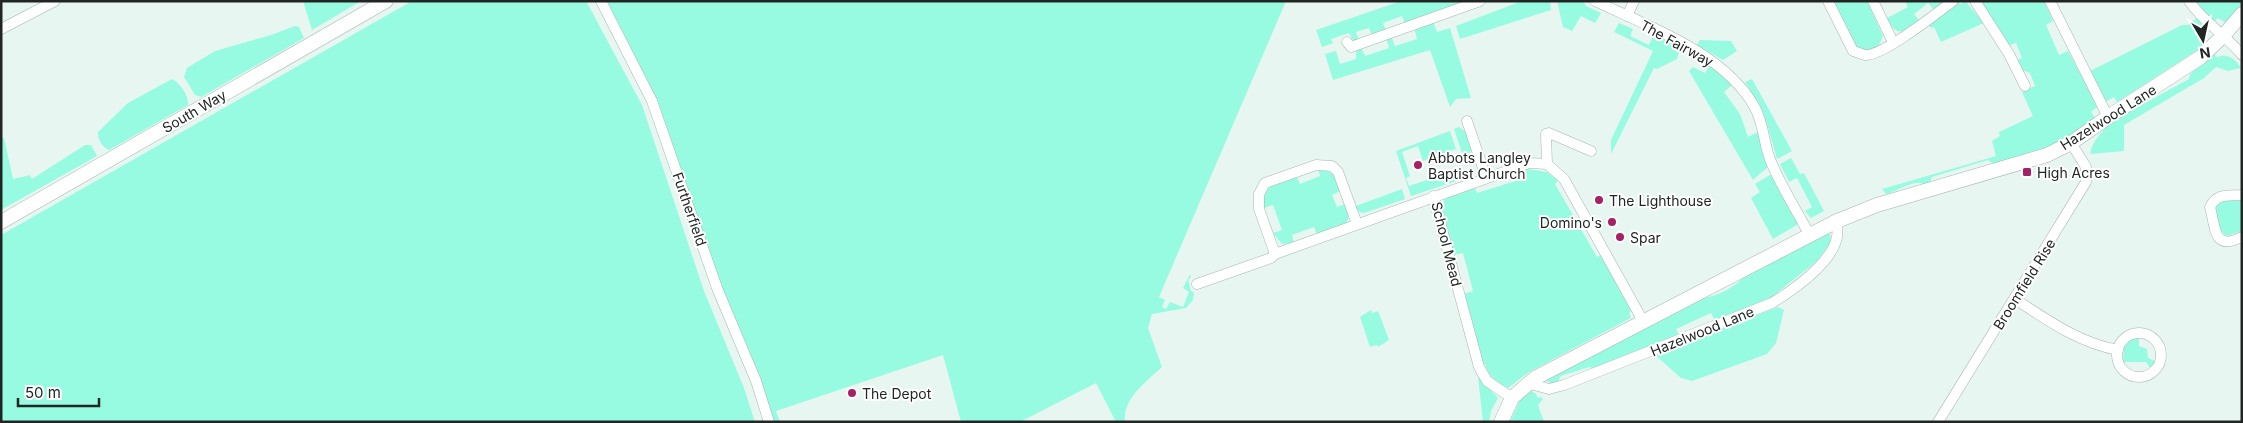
<svg xmlns="http://www.w3.org/2000/svg" width="2243" height="423" viewBox="0 0 2243 423" font-family="Inter,sans-serif">
	<rect width="100%" height="100%" fill="#e7f6f1"/>
	<g fill="#97fbe1">
		<polygon points="303,1 361,1 312,30"/>
		<polygon points="412,1 586,1 642,105 704,291 744,388 755,422 1,422 1,235"/>
		<path d="M606,1h680l-127,296 6,3 -3,7 4,2 4,-7 13,5 6,-15 -6,-4 7,-14 1,3 -3,3 3,11 3,2 -1,7 -7,8 -34,6 -4,14 14,39c-15,14 -40,32 -37,55h-9l-20,-39 -76,39h-59l-18,-67 -167,56 4,11h-7l-52,-136 -65,-188z"/>
		<polygon points="1401,1 1468,1 1405,24 1402,16 1383,23 1386,31 1372,36 1369,28 1356,32 1359,40 1353,40 1349,33 1331,39 1333,43 1322,47 1316,30"/>
		<polygon points="1522,1 1550,1 1551,10 1460,39 1456,26"/>
		<polygon points="1557,1 1583,1 1586,6 1601,13 1595,23 1581,16 1572,31 1563,27"/>
		<path d="M1832,1h35l16,35 -4,9c-6,3 -12,7 -19,4 -9,-4 -23,-38 -28,-48z"/>
		<path d="M1905,1h40l-11,9 -6,-7 -14,11 6,7c-17,11 -23,18 -33,-3l21,-11z"/>
		<polygon points="1958,1 1960,4 1966,2 1984,23 1941,42 1934,27 1931,28 1929,24"/>
		<path d="M1980,1h64l9,20 -7,4 13,30 9,-4 28,52 1,4 -6,5 4,6c-27,26 -67,35 -102,46l-5,-4 -56,17 -2,5 -6,2c-12,-5 -25,7 -38,10l-4,-5 114,-33 -4,-15 8,-5 -1,-4 34,-16 -11,-24 13,-6 -5,-13 -11,-4 -4,-8 7,-3 -6,-15 -8,3z"/>
		<polygon points="2193,1 2242,1 2242,4 2226,23 2218,18 2212,24"/>
		<polygon points="2197,18 2207,30 2201,36 2207,42 2205,45 2117,102 2114,97 2107,101 2105,99 2090,71 2182,25 2188,25"/>
		<polygon points="1433,21 1437,32 1450,28 1471,98 1456,99 1450,107 1430,50 1333,80 1325,54 1336,51 1340,64 1356,59 1356,49 1361,47 1365,56 1389,48 1386,38 1391,36 1395,46 1417,39 1414,28"/>
		<polygon points="1619,23 1633,29 1630,36 1649,45 1654,34 1680,48 1677,59 1657,69 1654,68 1611,154 1611,140 1653,51 1614,32"/>
		<polygon points="295,26 299,27 304,38 201,97 195,95 184,77 187,68 215,51 271,35"/>
		<polygon points="1700,40 1731,41 1737,51 1723,60 1697,45"/>
		<path d="M2214,54l3,3c12,-4 18,2 24,11l-13,3 -12,-4 -12,11 -80,47v26l-33,3c-3,-15 40,-53 54,-51l44,-24 1,-5z"/>
		<polygon points="1710,64 1732,85 1724,92 1740,114 1748,137 1758,132 1768,167 1753,180 1689,71 1693,67 1705,73"/>
		<path d="M172,79c8,4 17,17 16,26l-79,45c-6,-2 -12,-11 -11,-18l30,-29z"/>
		<polygon points="1752,79 1792,151 1777,159 1767,124 1758,102 1745,82"/>
		<polygon points="1459,127 1466,132 1472,149 1470,153 1463,156 1454,129"/>
		<polygon points="1450,131 1456,149 1423,161 1418,146 1402,152 1410,176 1406,178 1409,186 1463,168 1465,178 1411,196 1396,151"/>
		<polygon points="4,138 13,179 30,175 32,179 85,145 91,145 97,156 1,210 1,139"/>
		<polygon points="1791,158 1800,174 1804,173 1824,211 1811,218 1805,211 1812,207 1797,178 1789,182 1780,164"/>
		<path d="M1318,169c16,2 18,8 23,22l-9,4 5,12 8,-3c3,8 6,14 0,21l-28,10 -3,-8 -22,8 2,8 -12,1 -9,-11 9,-3 -9,-25 -9,3c-2,-25 13,-24 33,-31l3,7 20,-8z"/>
		<path d="M1527,169l20,3 11,9 -3,3 42,73 4,-2 30,56 -2,2 2,5 -102,54 -21,16c-11,-5 -20,-12 -23,-24h-3l-18,-70 9,-3 -10,-38 -10,2 -12,-46 4,-11 29,-12 3,7 48,-15 -2,-7z"/>
		<polygon points="1770,175 1772,175 1797,222 1797,225 1773,239 1751,198 1760,192 1755,184"/>
		<path d="M1402,189l3,10 -38,13c-6,2 -9,0 -11,-6z"/>
		<path d="M2242,199v32l-16,5c-8,-7 -13,-25 -9,-35z"/>
		<path d="M1825,234h5l1,8 -14,19 -48,38 -54,22 -4,-8 -35,16 4,8 -85,32 -6,-2 -28,9 -5,8h-4l-8,-4 153,-82c17,1 39,-11 50,-24z"/>
		<polygon points="1778,307 1784,310 1776,343 1767,354 1692,381 1681,378 1654,354"/>
		<polygon points="1371,310 1372,313 1378,311 1389,340 1378,347 1377,345 1370,347 1360,317"/>
		<polygon points="2139,336 2139,346 2147,349 2148,358 2157,362 2151,369 2146,362 2123,362 2124,347 2131,338"/>
		<polygon points="1478,377 1498,398 1491,411 1489,422 1483,422"/>
		<polygon points="1529,390 1535,393 1538,398 1541,397 1543,399 1538,405 1544,422 1510,422 1523,393"/>
	</g>
	<g fill="none" stroke-linecap="round" stroke-linejoin="round">
		<g stroke="#a6b5b0" stroke-width="11">
			<g id="minor">
				<polyline points="601,1 652,101 717,288 756,381 769,422"/>
				<path d="M1595,1c53,25 129,52 159,105 11,19 9,39 18,58 10,24 25,47 37,70"/>
				<path d="M1828,1l25,50c4,1 8,3 12,4 18,1 72,-42 88,-54"/>
				<polyline points="1873,1 1893,42"/>
				<polyline points="1975,1 2009,54 2025,86"/>
				<polyline points="2050,1 2108,117"/>
				<path d="M2189,1c15,22 37,34 53,54"/>
				<polyline points="1627,16 1634,1"/>
				<polyline points="1,29 55,1"/>
				<polyline points="1347,42 1351,47 1480,1"/>
				<polyline points="1467,121 1486,177"/>
				<polyline points="1547,164 1546,134 1549,133 1591,151"/>
				<path d="M2242,195c-15,1 -25,-2 -32,12 6,22 3,44 32,30"/>
				<polyline points="1433,196 1479,367 1487,381 1512,398"/>
				<polyline points="1357,224 1338,172 1332,166 1316,165 1265,183 1259,194 1259,209 1275,254 1529,163 1547,164 1564,179 1643,321"/>
				<polyline points="1197,284 1271,258 1275,254"/>
				<path d="M2015,299c32,21 64,44 103,51"/>
				<circle cx="2139" cy="355" r="22"/>
				<path d="M1527,383l22,6 15,-4 208,-82c21,-13 60,-40 65,-66 1,-5 0,-11 0,-16"/>
				<polyline points="1938,422 2086,182 2086,167 2071,143"/>
			</g>
		</g>
		<g stroke="#a6b5b0" stroke-width="15">
			<g id="tertiary">
				<polyline points="1,222 386,1"/>
				<polyline points="1501,422 1512,398 1535,378 1837,221 1877,205 2047,155 2071,143 2108,117 2201,57 2223,36 2242,14"/>
			</g>
		</g>
		<use href="#minor" stroke="#fff" stroke-width="10"/>
		<use href="#tertiary" stroke="#fff" stroke-width="14"/>
	</g>
	<g fill="#a71f65" stroke="#fff" stroke-width="2">
		<circle cx="1418" cy="165" r="5"/>
		<rect x="2022" y="167" width="10" height="10" rx="2.5"/>
		<circle cx="1599" cy="200" r="5"/>
		<circle cx="1612" cy="222" r="5"/>
		<circle cx="1620" cy="237" r="5"/>
		<circle cx="852" cy="393" r="5"/>
	</g>
	<g text-anchor="middle" dominant-baseline="central" stroke-width="4" stroke-linejoin="round" paint-order="stroke">
		<g font-size="14" fill="#212625" stroke="#fff">
			<text transform="translate(1677 43) rotate(29)">The Fairway</text>
			<text transform="translate(194 111) rotate(-30)">South Way</text>
			<text transform="translate(2108 117) rotate(-32)">Hazelwood Lane</text>
			<text transform="translate(690 209) rotate(71)">Furtherfield</text>
			<text transform="translate(1447 244) rotate(76)">School Mead</text>
			<text transform="translate(2024 284) rotate(-58)">Broomfield Rise</text>
			<text transform="translate(1702 331) rotate(-22)">Hazelwood Lane</text>
		</g>
		<g font-size="14" fill="#212625" stroke="#fff" text-anchor="start">
			<text x="1428" y="157">Abbots Langley<tspan x="1428" dy="16">Baptist Church</tspan></text>
			<text x="2037" y="172">High Acres</text>
			<text x="1609" y="200">The Lighthouse</text>
			<text x="1602" y="222" text-anchor="end">Domino's</text>
			<text x="1630" y="237">Spar</text>
			<text x="862" y="393">The Depot</text>
		</g>
	</g>
	<rect width="2243" height="423" fill="none" stroke="#212625" stroke-width="5"/>
	<g transform="translate(2203 40) rotate(171)" stroke="#ffffff" stroke-width="4" paint-order="stroke">
	<path d="M0-4L9 19L0 12L-9 19Z" fill="#212625"/>
	<text y="-8" font-size="14" font-weight="bold" text-anchor="middle" fill="#212625">N</text>
	</g>
	<path d="M18 398v8h81v-8" fill="none" stroke="#212625" stroke-width="2.5"/>
	<text x="25" y="398" font-size="15" fill="#212625" stroke="#ffffff" stroke-width="4" paint-order="stroke">50 m</text>
</svg>
